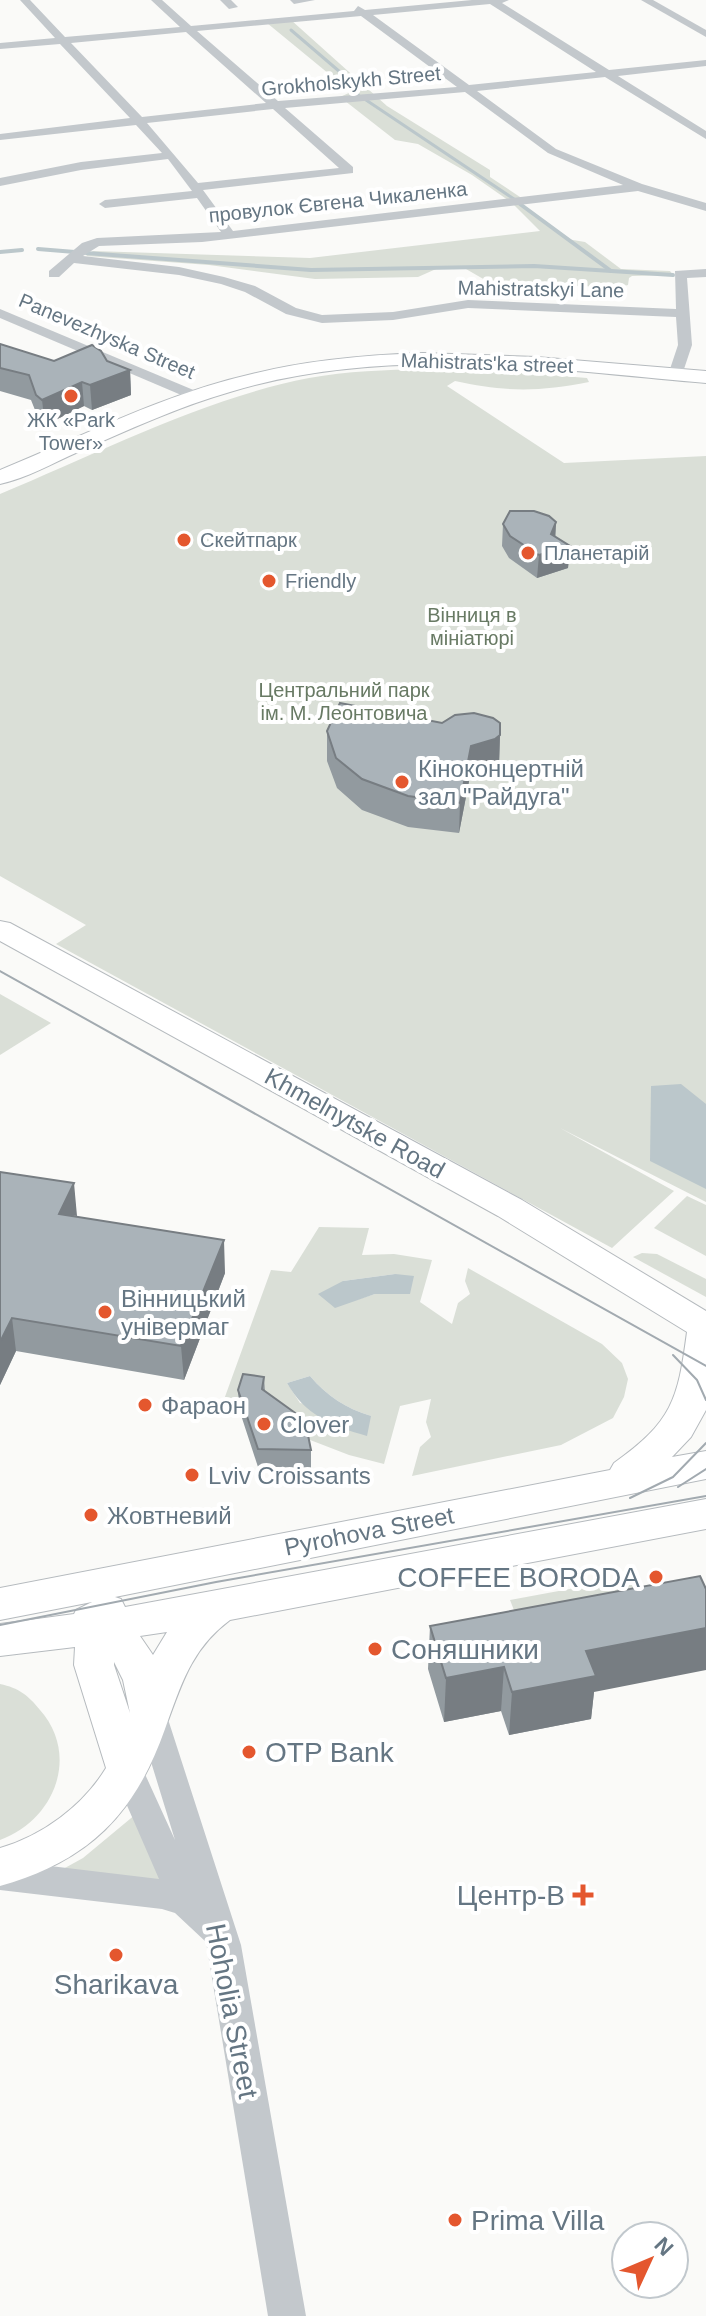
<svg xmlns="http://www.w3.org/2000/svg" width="706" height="2316" viewBox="0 0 706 2316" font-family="Arial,sans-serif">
	<rect width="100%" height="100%" fill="#fafaf8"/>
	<g fill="#dadfd7" fill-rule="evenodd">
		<polygon points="291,20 387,106 490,170 490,177 520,197 520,204 567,239 585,242 621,269 670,271 673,275 632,276 629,278 628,285 620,287 492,284 466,269 436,269 418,277 315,279 209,265 86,256 93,251 310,258 540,231 512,203 472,175 418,144 395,140 340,97 351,92 267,23"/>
		<path d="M425,369l64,1 98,8 2,4c-50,10 -85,10 -134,-1l-8,5 117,77 142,-7v746l-146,-74 114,63 -62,57 -556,-304 30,-19 -86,-49v-382c98,-41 205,-96 309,-116 38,-7 77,-8 116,-9z"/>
		<polygon points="0,994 51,1023 0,1055"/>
		<polygon points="687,1196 706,1205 706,1256 654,1228"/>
		<path d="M319,1227l50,1 -7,27 32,-1 38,6 -12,42 32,22 6,-21 12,-9 -5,-13 3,-13 134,76 20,19 6,16 -4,18 -11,21 -52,27 -149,31 8,-29 11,-10 -5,-15 5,-23 -31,7 -16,58 -35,-9 -44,-17 -61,-46 -7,16 -15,-3 49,-135 20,2zM395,1274l15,20h-35l-19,6 -13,-19zM310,1376c17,20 35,32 61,40l-71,-13 -13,-20z"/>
		<polygon points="642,1253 657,1254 706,1279 706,1297 633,1257"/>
		<polygon points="629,1578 637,1596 528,1646 510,1600"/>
		<path d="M0,1684c19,4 28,11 40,26 40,45 15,110 -40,130z"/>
		<polygon points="136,1814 162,1881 54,1874 83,1858"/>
	</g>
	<g fill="#bbc7cb">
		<polygon points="681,1084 706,1104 706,1189 650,1161 651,1086"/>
		<polygon points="395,1274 414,1276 410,1294 375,1294 335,1308 318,1294 343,1281"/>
		<path d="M310,1376c17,20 35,32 61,40l-4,20c-35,-10 -62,-21 -80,-53z"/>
	</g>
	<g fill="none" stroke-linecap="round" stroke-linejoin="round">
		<g stroke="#bbc7cb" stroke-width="3">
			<polyline points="291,30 340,72 359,96"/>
			<polyline points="366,100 514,199"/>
		</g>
		<g stroke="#bbc7cb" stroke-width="4">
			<polyline points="520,204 611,271"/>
			<polyline points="38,249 75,252"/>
			<polyline points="0,252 22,250"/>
			<polyline points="86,253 311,270 534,266 673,275"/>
		</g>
		<g stroke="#b5babe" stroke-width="2">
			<g id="major">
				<path d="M423,353l113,4 170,14v12c-158,-14 -321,-38 -476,9 -52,15 -102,38 -152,60 -25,11 -51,26 -78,32v-14c83,-34 164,-76 252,-96 56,-14 113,-19 171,-21z"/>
				<path d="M0,921l10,2 512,277 184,111v99l-15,27 -19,20 34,-6v28l-591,118 6,2 4,8 581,-108v30l-476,91c-39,29 -49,65 -65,109 -30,85 -76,132 -165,157v-38c42,-12 83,-42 106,-80l-32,-103 1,-18 -75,9v-32l74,-10 2,-4 16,-8 -92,18v-32l610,-118 4,-7c58,-41 64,-63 73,-131l-189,-116 -498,-275zM167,1632l-14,23 -13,-19zM114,1662l9,18 7,33 -16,-48z"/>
			</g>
		</g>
		<g fill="#c3c8cc" fill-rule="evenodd">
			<path d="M20,0h10l35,37 115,-10 -29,-27h11l29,26 163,-15 4,-5 7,4 107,-10h37l-7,3 107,67 97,-10v6l-88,10 88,55v8l-101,-62 -128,14 79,58 86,35 64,19v8l-68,-20 -436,51 -103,4 -16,10 96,11 45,10 31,9 41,22 26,7 71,-3 75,-12 208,9 -1,-38 31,-2v8l-19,1 5,67 -10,30 -7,4 -7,-4 10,-30 -2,-28 -208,-9 -75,12 -71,3 -36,-9 -41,-22 -24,-8 -42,-9 -105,-12 -15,14h-10v-6l33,-28 15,-5 124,-6 -24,-34 -92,10 -6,-4 6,-4 87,-9 -24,-32 -87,11 -81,16v-8l81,-16 81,-9 -26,-28 -136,15v-6l130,-16 -70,-74 -60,5v-6l55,-5zM490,4l106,68 -127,13 -96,-70zM361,16l96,71 -179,14 -81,-70zM186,32l80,71 -124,14 -71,-74zM465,92l83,61 75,32 -390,46 -30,-41 150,-17v-6l-68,-59zM273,109l66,59 -141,15 -51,-60z"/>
			<polygon points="220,0 231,0 238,7 229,9"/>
			<polygon points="290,0 315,0 294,4"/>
			<polygon points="641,0 653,0 706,30 706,37"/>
			<polygon points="0,309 203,394 205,397 198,401 193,400 0,318"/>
			<polygon points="151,1700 162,1704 166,1713 241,1945 306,2316 268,2316 206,1942 175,1913 162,1909 0,1890 0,1860 159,1879 112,1771 117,1761 128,1757 139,1761 175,1840 136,1713 140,1704"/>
		</g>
		<use href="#major" fill="#fff" fill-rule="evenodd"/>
		<g stroke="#a2aab0" stroke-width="2">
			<polyline points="0,971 706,1366"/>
			<polyline points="673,1355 697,1380 706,1400"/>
			<polyline points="678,1487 706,1469"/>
			<polyline points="630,1498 673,1477 706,1443"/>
			<polyline points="0,1625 216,1582 706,1496"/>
		</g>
	</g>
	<g fill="#929a9f">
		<polygon points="0,344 54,361 107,361 130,370 131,395 92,410 84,406 45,425 39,420 31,400 0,391"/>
		<polygon points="556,522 555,537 570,546 568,568 537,578 509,558 502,546 503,524"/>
		<polygon points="442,723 500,735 499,765 494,769 470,776 459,833 408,827 362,810 337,788 327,761 327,731"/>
		<polygon points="0,1172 77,1217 225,1273 184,1380 16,1351 0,1385"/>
		<polygon points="264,1377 265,1391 311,1450 311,1468 258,1467 239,1409 238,1390"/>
		<polygon points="430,1626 594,1692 591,1719 509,1735 501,1711 444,1722 428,1669"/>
	</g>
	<g fill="#777d82">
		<polygon points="130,370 131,395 92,410 90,385"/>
		<polygon points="82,382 84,406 45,425 42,400"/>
		<polygon points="556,522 555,544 570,546 568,568 537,578 539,555 551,534"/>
		<polygon points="500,735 499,765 494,769 470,776 459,833 460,803 471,746"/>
		<polygon points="74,1183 77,1216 59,1214"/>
		<polygon points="224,1240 225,1273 184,1380 181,1346"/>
		<polygon points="12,1318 16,1351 0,1385 0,1342"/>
		<polygon points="706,1628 706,1670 594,1692 591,1719 509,1735 512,1692 586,1651"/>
		<polygon points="504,1667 501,1711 444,1722 446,1678"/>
	</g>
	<g fill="#aab3b9" stroke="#777d82" stroke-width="2">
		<polygon points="0,344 54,361 92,345 101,351 107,361 130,370 90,385 82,382 42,400 36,395 29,375 0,368"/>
		<polygon points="510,511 534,511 549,516 556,522 551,534 570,546 539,555 510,536 503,524"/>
		<polygon points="340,703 442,723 455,715 474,713 493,718 500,723 500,735 495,739 471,746 460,803 408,796 362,779 336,758 327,731"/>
		<polygon points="0,1172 74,1183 59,1214 224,1240 181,1346 12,1318 0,1342"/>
		<polygon points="243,1374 264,1377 262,1389 305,1420 311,1450 258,1449 238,1390"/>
		<polygon points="700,1576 706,1589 706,1628 586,1651 596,1676 512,1692 504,1667 446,1678 430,1626"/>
	</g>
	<g fill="#e4572e" stroke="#fff" stroke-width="3">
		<circle cx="71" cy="396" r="8"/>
		<circle cx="184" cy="540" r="8"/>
		<circle cx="528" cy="553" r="8"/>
		<circle cx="269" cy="581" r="8"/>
		<circle cx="402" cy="782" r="8"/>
		<circle cx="105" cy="1312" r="8"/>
		<circle cx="145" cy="1405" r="8"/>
		<circle cx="264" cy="1424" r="8"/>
		<circle cx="192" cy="1475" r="8"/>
		<circle cx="91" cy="1515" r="8"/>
		<circle cx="656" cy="1577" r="8"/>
		<circle cx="375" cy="1649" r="8"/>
		<circle cx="249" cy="1752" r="8"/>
		<path d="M579 1883h8v8h8v8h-8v8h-8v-8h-8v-8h8z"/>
		<circle cx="116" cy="1955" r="8"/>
		<circle cx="455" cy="2220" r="8"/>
	</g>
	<g text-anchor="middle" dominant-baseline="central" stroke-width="8" stroke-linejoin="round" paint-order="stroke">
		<g font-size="20" fill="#657683" stroke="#fff">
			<text transform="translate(351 81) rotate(-5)">Grokholskykh Street</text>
			<text transform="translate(338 202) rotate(-6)">провулок Євгена Чикаленка</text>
			<text transform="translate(541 289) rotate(1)">Mahistratskyi Lane</text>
			<text transform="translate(107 336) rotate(23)">Panevezhyska Street</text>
			<text transform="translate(487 363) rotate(2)">Mahistrats'ka street</text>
		</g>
		<g font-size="20" fill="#657683" stroke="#fff" text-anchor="start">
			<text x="71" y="420" text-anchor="middle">ЖК «Park<tspan x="71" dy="23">Tower»</tspan></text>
			<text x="200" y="540">Скейтпарк</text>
			<text x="544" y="553">Планетарій</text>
			<text x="285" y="581">Friendly</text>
		</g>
		<g font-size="20" fill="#687a64" stroke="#fff">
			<text x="472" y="615">Вінниця в<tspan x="472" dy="23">мініатюрі</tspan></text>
			<text x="344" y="690">Центральний парк<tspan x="344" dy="23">ім. М. Леонтовича</tspan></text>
		</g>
		<g font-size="24" fill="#657683" stroke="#fff" text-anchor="start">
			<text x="418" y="768">Кіноконцертній<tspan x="418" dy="28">зал "Райдуга"</tspan></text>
			<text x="121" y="1298">Вінницький<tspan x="121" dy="28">універмаг</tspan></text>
			<text x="161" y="1405">Фараон</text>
			<text x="280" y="1424">Clover</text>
			<text x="208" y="1475">Lviv Croissants</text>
			<text x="107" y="1515">Жовтневий</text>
		</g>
		<g font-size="24" fill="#657683" stroke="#fff">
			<text transform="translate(355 1123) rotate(29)">Khmelnytske Road</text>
			<text transform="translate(369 1531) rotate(-11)">Pyrohova Street</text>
		</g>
		<g font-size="28" fill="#657683" stroke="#fff" text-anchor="start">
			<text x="640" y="1577" text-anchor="end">COFFEE BORODA</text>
			<text x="391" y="1649">Соняшники</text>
			<text x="265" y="1752">OTP Bank</text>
			<text x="565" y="1895" text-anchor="end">Центр-В</text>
			<text x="116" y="1984" text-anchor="middle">Sharikava</text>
			<text x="471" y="2220">Prima Villa</text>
		</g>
		<g font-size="28" fill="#657683" stroke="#fff">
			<text transform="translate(232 2011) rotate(79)">Hoholia Street</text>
		</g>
	</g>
	<g transform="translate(650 2260) rotate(46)"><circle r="38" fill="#ffffff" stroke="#c1c8cd" stroke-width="2"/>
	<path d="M0-6L14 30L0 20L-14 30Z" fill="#e4572e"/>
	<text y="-12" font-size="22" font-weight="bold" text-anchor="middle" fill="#657683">N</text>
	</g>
</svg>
